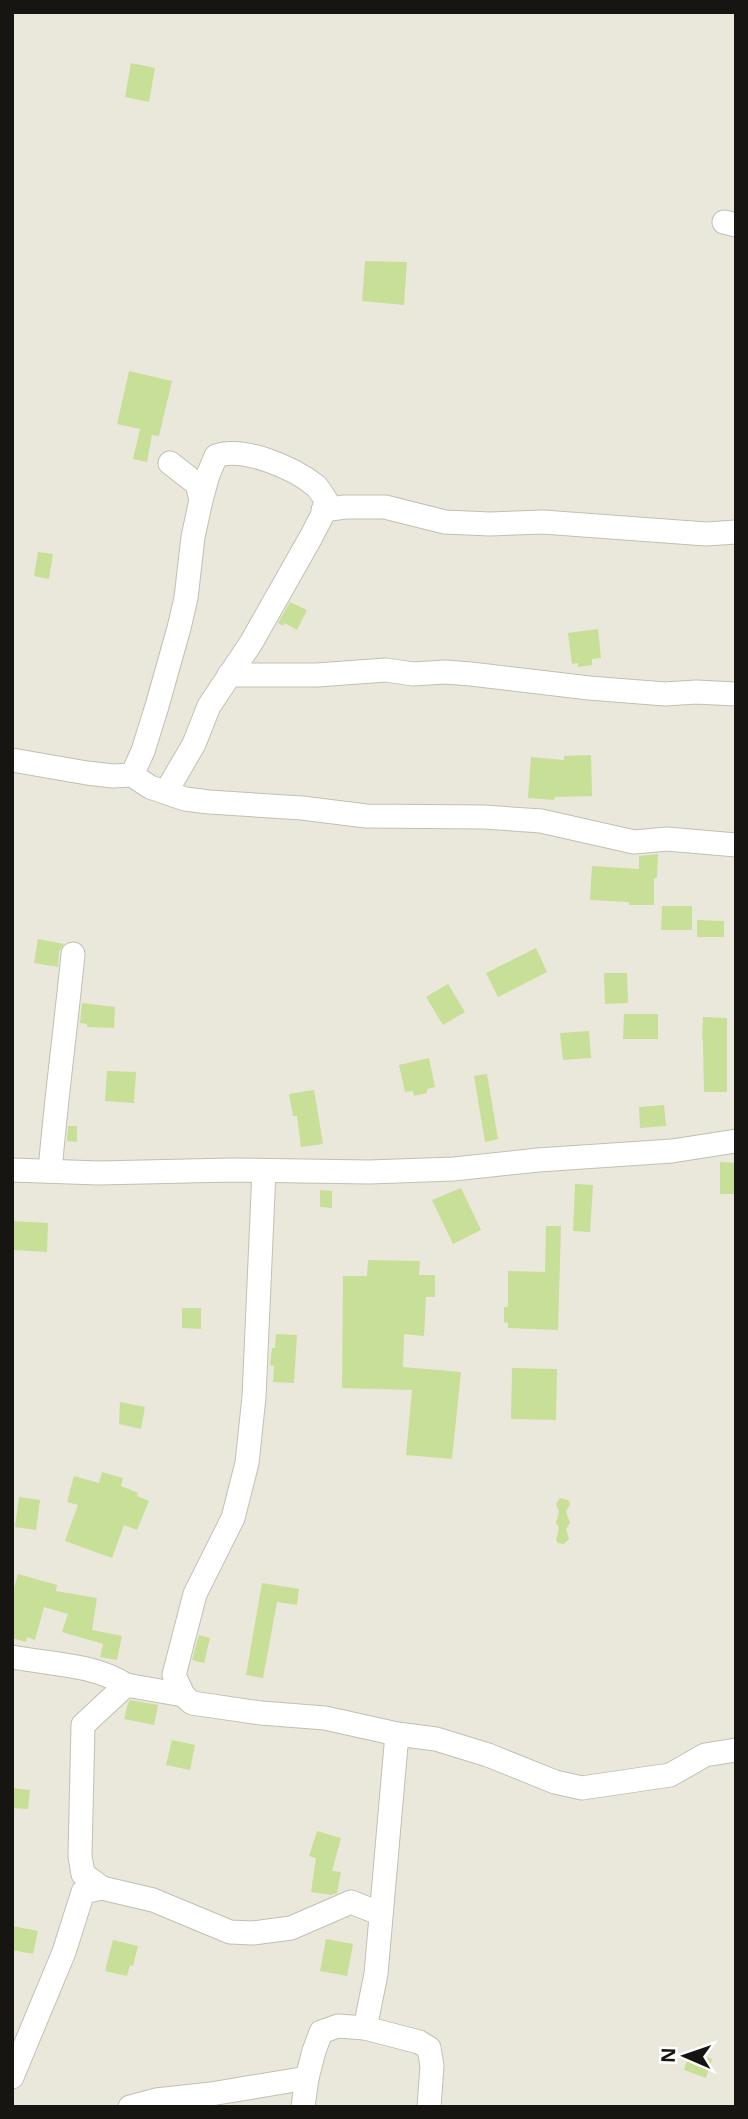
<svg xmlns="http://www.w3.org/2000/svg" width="748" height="2119" viewBox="0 0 748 2119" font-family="'Noto Sans',sans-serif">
	<rect width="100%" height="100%" fill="#eae8db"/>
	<g fill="#c7df96">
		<polygon points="131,63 155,68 149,102 125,97"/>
		<polygon points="365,261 407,262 404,305 362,301"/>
		<polygon points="129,371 172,381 159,436 152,435 147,462 133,459 140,429 117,424"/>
		<polygon points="38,552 53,554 49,579 34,576"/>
		<polygon points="290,602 307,610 297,630 285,623 283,626 278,623"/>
		<polygon points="598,629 601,658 592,659 592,665 578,667 578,663 572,664 568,633"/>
		<polygon points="591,755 592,796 555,797 554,800 528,798 531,757 564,760 564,756"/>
		<polygon points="658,854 657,878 654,878 654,905 629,905 629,902 590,900 592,866 639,869 639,856"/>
		<polygon points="662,906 692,906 692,930 661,930"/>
		<polygon points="697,920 724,921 724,937 697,937"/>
		<polygon points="38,939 64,944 59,952 58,967 34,963"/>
		<polygon points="536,948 547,972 498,997 486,973"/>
		<polygon points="604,973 627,973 628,1003 605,1004"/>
		<polygon points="448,984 465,1012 443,1025 426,997"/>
		<polygon points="82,1003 115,1007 114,1028 87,1027 87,1024 80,1023"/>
		<polygon points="624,1014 658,1014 658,1039 623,1039"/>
		<polygon points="703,1017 727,1018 727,1092 704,1092 703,1040 702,1040"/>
		<polygon points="589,1031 591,1058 563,1060 560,1033"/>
		<polygon points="429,1058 435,1087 427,1089 427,1093 414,1096 413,1091 405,1092 399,1065"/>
		<polygon points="107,1071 136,1072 134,1103 105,1101"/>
		<polygon points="487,1074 498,1139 485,1142 474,1076"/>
		<polygon points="314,1090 323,1144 301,1147 297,1116 293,1116 289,1094"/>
		<polygon points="664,1105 666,1126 640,1128 639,1107"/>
		<polygon points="68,1126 77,1126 77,1142 67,1141"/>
		<polygon points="720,1162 736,1163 736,1194 720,1194"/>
		<polygon points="575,1184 593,1185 590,1232 573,1231"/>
		<polygon points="461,1188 481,1230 453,1244 432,1200"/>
		<polygon points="320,1190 332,1191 332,1208 320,1207"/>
		<polygon points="12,1221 48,1223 47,1252 12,1250"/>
		<polygon points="546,1226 561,1226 558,1330 508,1328 508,1323 504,1322 504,1307 508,1307 508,1271 545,1272"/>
		<polygon points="368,1260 420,1261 419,1275 435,1275 435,1297 426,1297 424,1336 404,1334 403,1367 461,1372 452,1459 406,1455 412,1390 342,1388 343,1276 367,1276"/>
		<polygon points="182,1308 201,1308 201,1329 182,1328"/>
		<polygon points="276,1334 297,1335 294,1383 273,1382 274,1366 270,1365 272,1348 275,1348"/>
		<polygon points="512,1368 557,1369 556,1420 511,1419"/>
		<polygon points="120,1402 145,1407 141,1429 119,1424"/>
		<polygon points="102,1472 123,1478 121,1486 138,1493 137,1496 149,1501 137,1530 124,1525 112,1558 65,1541 78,1505 67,1502 74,1476 99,1483"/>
		<polygon points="19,1497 40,1500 36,1530 15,1527"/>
		<polygon points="560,1498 568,1500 570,1504 566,1512 570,1523 566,1529 569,1539 564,1544 558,1543 556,1540 559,1528 556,1523 559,1512 556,1504"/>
		<polygon points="18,1574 57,1585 56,1591 97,1598 92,1630 122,1636 117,1660 100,1657 103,1644 62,1632 68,1614 44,1607 35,1640 27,1637 26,1642 12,1638 12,1595"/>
		<polygon points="262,1583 299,1589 297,1605 277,1602 263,1678 246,1675"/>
		<polygon points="199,1635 210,1638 204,1663 192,1660"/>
		<polygon points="130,1700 158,1705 154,1725 124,1719 128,1703"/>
		<polygon points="172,1740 195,1745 190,1770 166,1765"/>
		<polygon points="12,1788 30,1790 28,1809 12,1808"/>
		<polygon points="317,1831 341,1838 332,1871 341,1872 337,1893 331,1895 311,1892 316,1858 309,1856"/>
		<polygon points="12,1926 38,1931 33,1954 12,1950"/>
		<polygon points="326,1939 353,1944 347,1976 320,1971"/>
		<polygon points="113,1940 138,1946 133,1966 130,1965 127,1976 105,1971"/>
		<polygon points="690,2051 712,2059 706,2078 684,2070"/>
	</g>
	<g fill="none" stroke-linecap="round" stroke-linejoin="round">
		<g stroke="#c2bfb3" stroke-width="25">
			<g id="minor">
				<polyline points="724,222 736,225"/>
				<polyline points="323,510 345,507 385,507 445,522 490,524 543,522 706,534 736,532"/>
				<polyline points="229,675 317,675 386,670 413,674 445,672 471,674 589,688 665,694 696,692 736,694"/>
				<polyline points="12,760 87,773 113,776 132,775 150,787 185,799 209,802 302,808 366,816 484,817 541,821 634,842 667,839 736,845"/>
				<polyline points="132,775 143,751 157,706 179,628 186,598 193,537 201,500 197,484 170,463"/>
				<path d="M166,792l28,-48 15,-38 42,-63 60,-106 12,-23 3,-14c-3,-4 -6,-10 -10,-14 -22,-18 -72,-40 -100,-30l-8,19 -7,25"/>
				<polyline points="12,1170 99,1173 232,1170 369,1172 454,1169 538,1160 672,1151 736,1141"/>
				<path d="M50,1171c6,-72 16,-145 23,-217"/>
				<polyline points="264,1171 254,1397 247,1463 233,1518 195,1594 174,1675 183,1695 192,1703 261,1713 325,1718 397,1734"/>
				<path d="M12,1657c37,7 82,7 114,28"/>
				<polyline points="102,1888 83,1874 80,1856 83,1725 126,1685 183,1695"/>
				<polyline points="365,2028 419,2042 429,2048 432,2066 429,2107"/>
				<polyline points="12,2077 64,1952 83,1892 102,1888 153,1900 230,1932 253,1933 291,1928 351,1902 381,1914"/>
				<polyline points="130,2107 156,2100 211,2094 307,2078 314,2051 321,2032 338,2026 365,2028 376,1974 397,1734 436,1739 488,1755 555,1782 582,1788 670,1775 705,1755 736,1750"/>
				<polyline points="303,2107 307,2078"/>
			</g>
		</g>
		<use href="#minor" stroke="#fff" stroke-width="23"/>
	</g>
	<rect width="748" height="2119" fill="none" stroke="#161511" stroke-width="28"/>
	<g transform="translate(685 2056) rotate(272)" stroke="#ffffff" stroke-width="5" paint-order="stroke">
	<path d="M0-5L12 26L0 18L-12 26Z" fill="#161511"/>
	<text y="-10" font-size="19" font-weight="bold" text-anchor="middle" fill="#161511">N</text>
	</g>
</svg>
